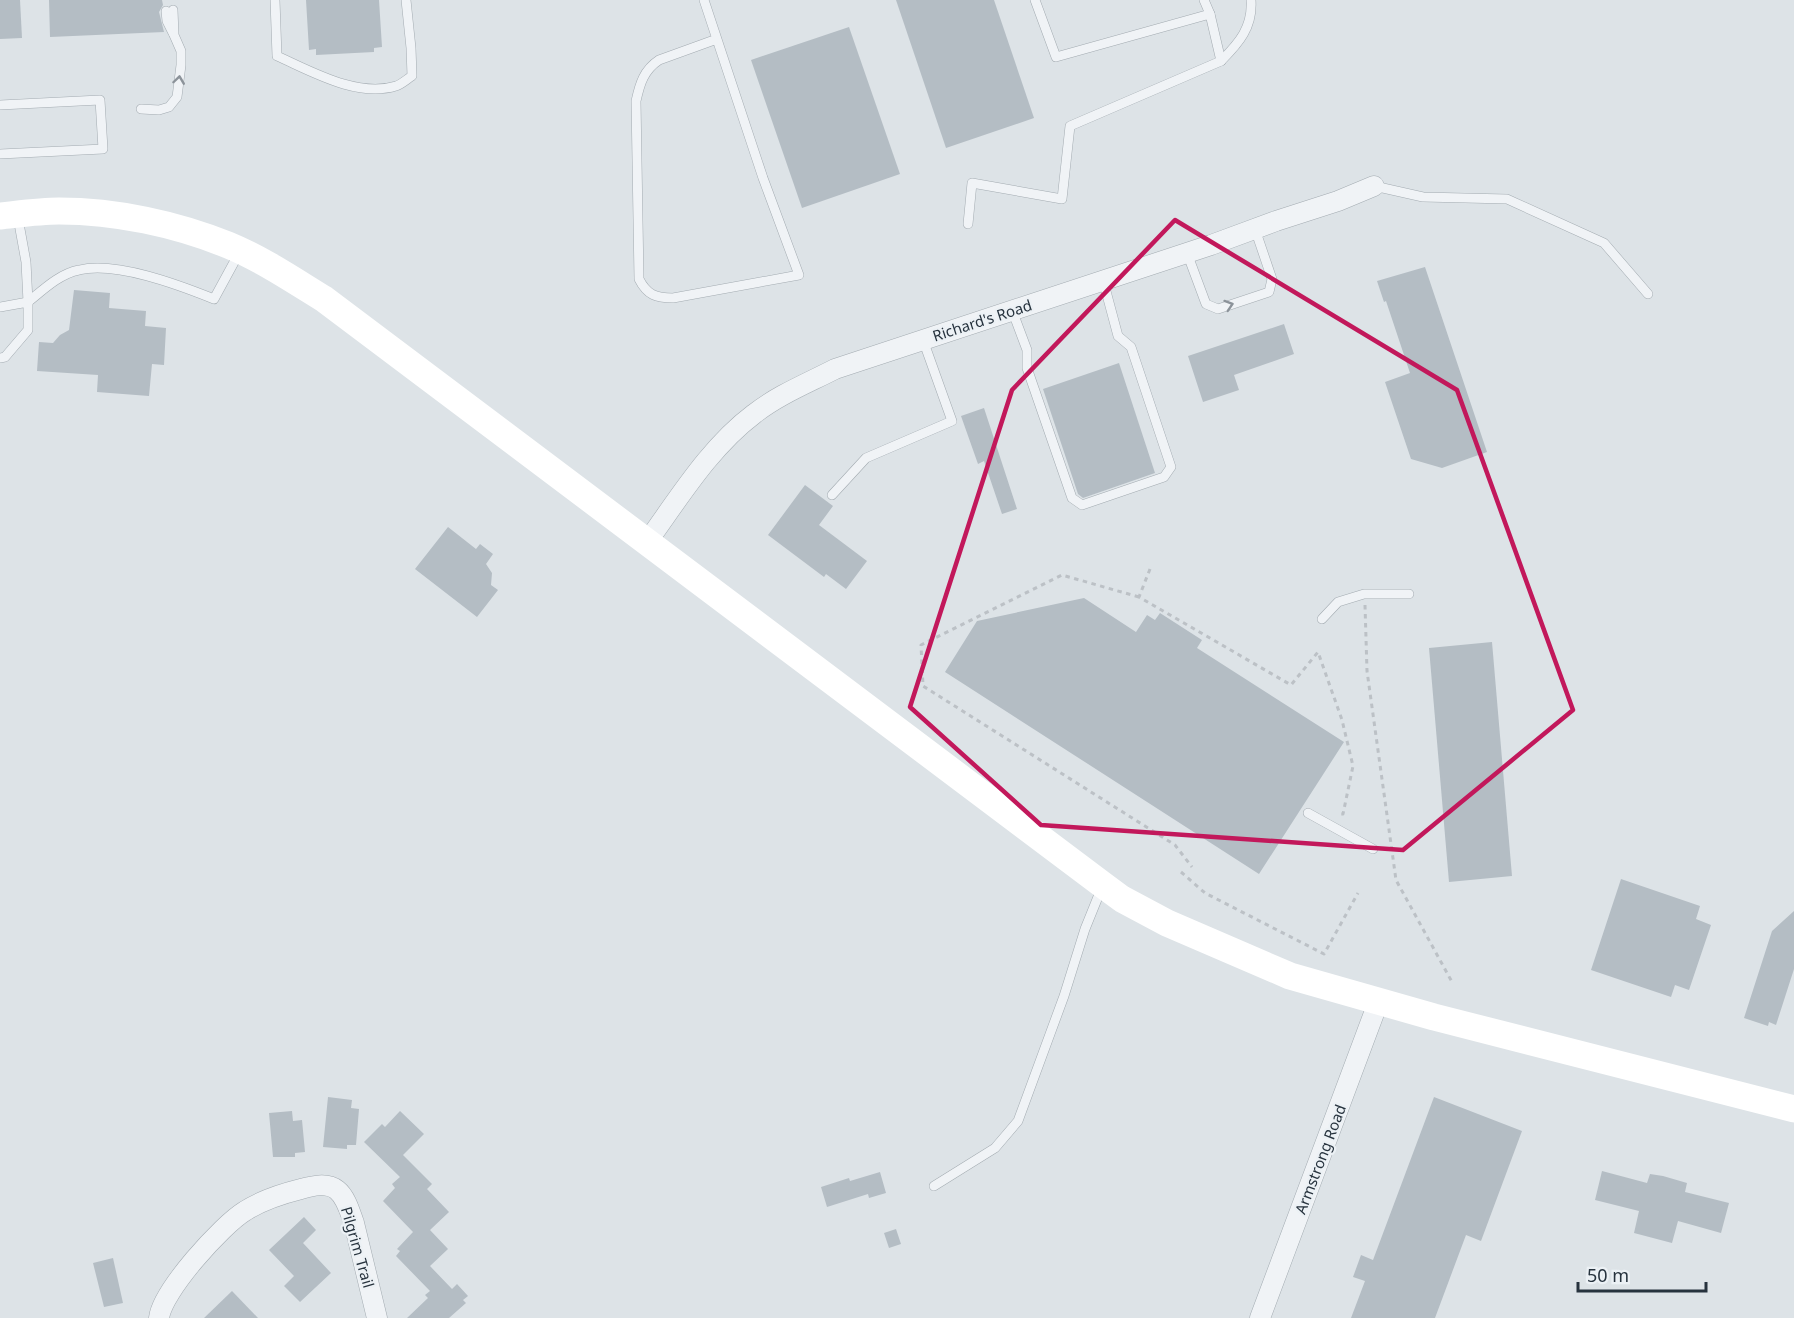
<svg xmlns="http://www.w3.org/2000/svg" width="1794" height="1318" viewBox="0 0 1794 1318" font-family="'Noto Sans',sans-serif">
	<rect width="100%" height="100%" fill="#dde3e7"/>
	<g fill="#b4bdc4">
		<polygon points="0,0 20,0 22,38 0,39"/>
		<polygon points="49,0 162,0 163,5 159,12 164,32 50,37"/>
		<polygon points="306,0 379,0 382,47 374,48 374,52 316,55 316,49 309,50"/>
		<polygon points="896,0 994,0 1034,118 946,148"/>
		<polygon points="849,27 900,174 802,208 751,60"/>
		<polygon points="1425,267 1487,452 1442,468 1411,459 1385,382 1410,373 1386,301 1384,302 1377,281"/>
		<polygon points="74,290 110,293 109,308 146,311 145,326 166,328 164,365 152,364 149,396 97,392 98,375 37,371 39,342 53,343 60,335 69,330"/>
		<polygon points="1284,324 1294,354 1234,375 1239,390 1203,402 1188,356"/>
		<polygon points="1119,363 1155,473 1083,498 1078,494 1043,389"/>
		<polygon points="984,408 1017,509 1002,514 984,461 978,464 961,416"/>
		<polygon points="805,485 833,506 819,525 867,561 846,589 826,574 824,577 768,535"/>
		<polygon points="448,527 476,549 480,544 493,554 486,564 492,573 491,585 498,590 477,617 415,569"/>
		<polygon points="1084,598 1136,632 1147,615 1155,620 1160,613 1202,640 1197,648 1344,742 1259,874 945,672 977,621"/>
		<polygon points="1492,642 1512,876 1449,882 1429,648"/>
		<polygon points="1621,879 1700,906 1696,919 1711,925 1689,990 1675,985 1671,997 1591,970"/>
		<polygon points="1794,911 1794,969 1776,1025 1769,1022 1768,1026 1744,1018 1772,931"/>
		<polygon points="328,1097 352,1100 351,1108 359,1109 356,1145 347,1145 347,1149 323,1147"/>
		<polygon points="1434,1097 1522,1131 1481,1241 1466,1235 1435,1318 1351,1318 1365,1281 1353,1277 1361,1255 1373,1260"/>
		<polygon points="292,1111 293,1121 302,1120 305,1152 295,1153 295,1157 273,1157 269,1113"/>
		<polygon points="400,1111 424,1134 403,1155 432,1184 427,1189 449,1212 430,1230 448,1249 430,1266 452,1289 457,1284 468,1296 463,1300 466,1303 449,1318 407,1318 428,1298 425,1295 430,1291 396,1256 400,1251 397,1249 413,1232 383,1201 395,1188 392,1184 400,1177 364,1142 382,1124 385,1127"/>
		<polygon points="1602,1171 1647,1183 1650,1174 1663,1176 1687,1183 1685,1192 1729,1203 1721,1233 1678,1221 1672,1243 1634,1233 1639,1211 1595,1200"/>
		<polygon points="880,1172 886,1193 869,1198 868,1194 827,1207 821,1187 849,1178 850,1181"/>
		<polygon points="304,1217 316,1230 303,1243 331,1273 300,1302 284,1286 294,1276 269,1250"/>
		<polygon points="896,1229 901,1244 889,1248 884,1233"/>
		<polygon points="113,1258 123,1303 104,1307 93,1263"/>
		<polygon points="232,1291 258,1318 204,1318"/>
	</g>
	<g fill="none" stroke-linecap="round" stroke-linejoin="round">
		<g stroke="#a3abb1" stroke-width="10">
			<g id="lane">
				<path d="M275,0l2,56c34,15 80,42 119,30 6,-2 11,-7 16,-10l-1,-28 -5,-48"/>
				<path d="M704,0l59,178 36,97 -126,23c-17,0 -26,-3 -34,-19l-3,-178c4,-18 8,-31 23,-41l58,-21"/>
				<polyline points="1204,0 1210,14"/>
				<polyline points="166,11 167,21 173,33"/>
				<path d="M1221,61c18,-18 32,-34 30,-61"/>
				<polyline points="0,105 100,100 103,149 0,154"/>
				<polyline points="141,109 159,110 169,107 177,97 181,65 181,51 174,35 173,10"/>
				<polyline points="1374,186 1423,197 1507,199 1604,243 1648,294"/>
				<path d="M18,218l8,44 2,40c15,-12 31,-28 51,-32 37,-9 100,15 135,29l25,-46"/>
				<polyline points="968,224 972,183 1062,199 1070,126 1221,61 1210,14 1056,57 1035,0"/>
				<polyline points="1187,253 1206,304 1218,309 1269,292 1272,279 1255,229"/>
				<polyline points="0,307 28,302 28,330 5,357 0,358"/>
				<polyline points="1012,310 1027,350 1027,368 1072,498 1082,505 1164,477 1171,467 1131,347 1118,336 1103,280"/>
				<polyline points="832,495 866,458 952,421 923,340"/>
				<polyline points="1322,619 1338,602 1364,594 1409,594"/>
				<polyline points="1308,813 1373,849"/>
				<polyline points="934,1186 995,1148 1018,1121 1064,996 1085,929 1102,887"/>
			</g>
		</g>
		<g stroke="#a3abb1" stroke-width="21">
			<g id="street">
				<path d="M647,542c32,-44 63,-95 107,-128 24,-19 54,-31 81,-45l376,-124 65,-24 62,-20 36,-15"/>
				<path d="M159,1318c3,-27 63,-93 86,-107 17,-11 36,-17 56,-22 11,-3 26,-7 36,1 9,7 13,22 17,33l23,95"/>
				<polyline points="1260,1318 1379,1000"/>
			</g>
		</g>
		<g stroke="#bcc1c6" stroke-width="3" stroke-dasharray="4.5 4.5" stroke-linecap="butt">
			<polyline points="1150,569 1139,597 1291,685 1318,652 1342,720 1353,766 1343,814 1337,814"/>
			<polyline points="1139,597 1062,575 921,645 923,686 1175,845 1192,867"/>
			<polyline points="1365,605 1367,671 1396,880 1452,982"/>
			<polyline points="1181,872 1205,893 1324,954 1358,893"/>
		</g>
		<use href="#lane" stroke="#f0f3f6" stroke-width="9"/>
		<use href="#street" stroke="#f0f3f6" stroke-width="20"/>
		<path stroke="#fff" stroke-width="27" d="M0,216c19,-2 40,-5 59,-5 57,0 117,13 169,34 34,14 65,35 96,54l779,586 19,14 45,24 123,53 144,41 360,92"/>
	</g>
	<defs><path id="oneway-chevron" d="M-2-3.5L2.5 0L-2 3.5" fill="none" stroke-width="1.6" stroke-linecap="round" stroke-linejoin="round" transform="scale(1.5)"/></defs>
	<g stroke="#8c939a">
		<use href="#oneway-chevron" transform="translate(179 80) rotate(-82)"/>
		<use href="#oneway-chevron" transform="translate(1229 305) rotate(-18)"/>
	</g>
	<path fill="none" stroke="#c2185b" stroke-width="4.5" stroke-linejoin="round" d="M1175,220l282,170 116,320 -170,140 -362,-25 -131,-118 102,-317z"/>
	<g text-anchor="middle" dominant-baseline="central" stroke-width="4.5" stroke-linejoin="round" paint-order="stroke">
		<g font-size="15" fill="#27333e" stroke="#ecf1f5">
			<text transform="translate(982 320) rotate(-18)">Richard's Road</text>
			<text transform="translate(1320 1159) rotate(-69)">Armstrong Road</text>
			<text transform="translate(358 1247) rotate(74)">Pilgrim Trail</text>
		</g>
	</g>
	<path d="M1578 1282v9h128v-9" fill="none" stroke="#27333e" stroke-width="3"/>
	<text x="1587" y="1282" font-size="18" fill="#27333e" stroke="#ecf1f5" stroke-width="4.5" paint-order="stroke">50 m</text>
</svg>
